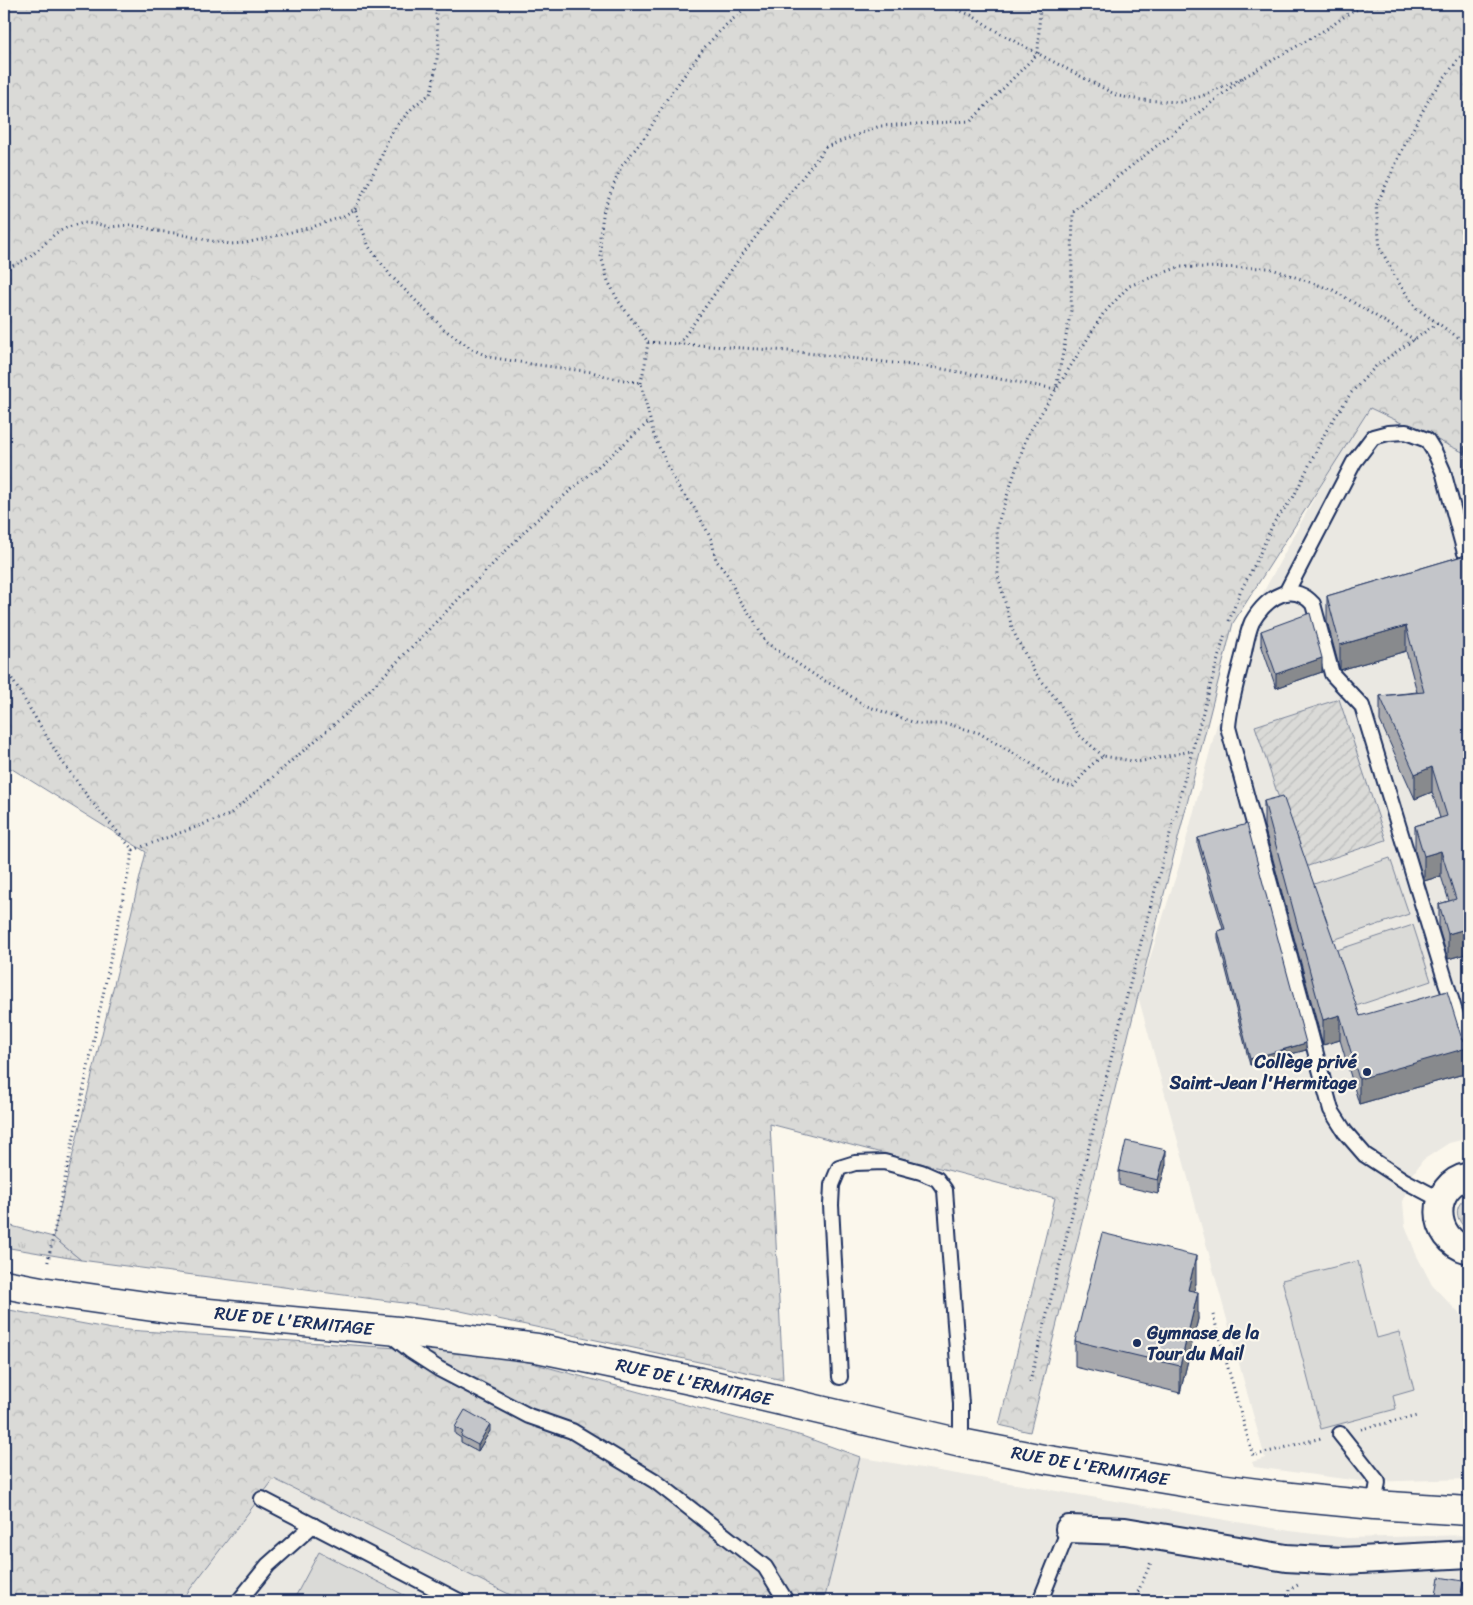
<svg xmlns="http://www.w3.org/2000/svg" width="1473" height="1605" viewBox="0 0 1473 1605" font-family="Sriracha,sans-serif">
	<defs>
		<pattern id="grass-tufts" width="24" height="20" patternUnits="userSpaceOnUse" patternTransform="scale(1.25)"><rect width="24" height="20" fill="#dadad7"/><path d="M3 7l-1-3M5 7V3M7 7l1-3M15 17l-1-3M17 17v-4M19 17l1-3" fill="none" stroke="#babbbb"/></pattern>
		<pattern id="forest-crowns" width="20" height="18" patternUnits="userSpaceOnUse" patternTransform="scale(1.25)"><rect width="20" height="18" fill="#dadad7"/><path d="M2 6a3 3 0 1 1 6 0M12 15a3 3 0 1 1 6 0" fill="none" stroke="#babbbb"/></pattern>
		<pattern id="garden-furrows" width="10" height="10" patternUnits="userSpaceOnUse" patternTransform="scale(1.25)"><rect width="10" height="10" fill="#dadad7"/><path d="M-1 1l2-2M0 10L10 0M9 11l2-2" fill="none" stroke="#babbbb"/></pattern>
	</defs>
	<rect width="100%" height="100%" fill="#fbf7ec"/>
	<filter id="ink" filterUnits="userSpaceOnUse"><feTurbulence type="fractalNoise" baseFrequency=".02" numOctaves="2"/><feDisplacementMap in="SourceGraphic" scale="10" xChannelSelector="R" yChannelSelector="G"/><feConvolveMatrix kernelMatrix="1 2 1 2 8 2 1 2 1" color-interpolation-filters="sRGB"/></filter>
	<g filter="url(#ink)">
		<g fill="#eae8e2">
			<polygon points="1398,343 1469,380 1469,1138 1449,1143 1423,1160 1410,1178 1403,1202 1405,1225 1416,1254 1432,1285 1469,1324 1469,1479 1367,1482 1254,1467 1252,1462 1265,1458 1138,996 1180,863 1230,676 1238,639"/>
			<polygon points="112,1329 1290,1531 1347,1538 1469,1535 1469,1601 137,1601"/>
		</g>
		<g fill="url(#grass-tufts)" stroke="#7a849a">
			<path d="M1469,1196v35c-14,-10 -17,-26 0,-35z"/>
			<polygon points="4,1224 53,1237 81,1260 4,1247"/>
		</g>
		<g fill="url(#forest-crowns)" stroke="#7a849a">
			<polygon points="4,4 1469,4 1469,455 1370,408 1233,623 1138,996 1030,1432 999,1425 1055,1198 770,1124 783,1380 456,1310 81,1260 53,1237 146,852 4,764"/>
			<polygon points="4,1309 112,1329 502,1355 802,1436 860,1457 824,1601 523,1601 274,1479 181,1601 4,1601"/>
		</g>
		<polygon fill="url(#garden-furrows)" stroke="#7a849a" points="1339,699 1386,840 1302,868 1255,726"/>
		<g fill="#dadad7" stroke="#7a849a">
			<polygon points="1390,858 1409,914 1330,941 1311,885"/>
			<polygon points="1413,925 1431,981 1353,1007 1334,951"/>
			<polygon points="1358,1261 1377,1338 1399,1332 1414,1390 1393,1396 1396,1409 1321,1429 1282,1280"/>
			<polygon points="319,1552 416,1601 293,1601"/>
		</g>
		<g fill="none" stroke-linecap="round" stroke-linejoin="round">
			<g stroke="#1b2f5e" stroke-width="18">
				<g id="lane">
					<polyline points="1286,593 1354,462 1373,437 1388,433 1406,432 1427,440 1435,453 1443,471 1465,553"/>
					<path d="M1441,1200l-36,-19 -40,-26 -20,-23 -14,-22 -103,-383c2,-26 10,-50 16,-75 2,-10 4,-21 8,-30 7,-12 16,-23 30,-28 12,-4 23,1 31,10l19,70 30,32 107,352"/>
					<polyline points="390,1334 411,1351 439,1369 529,1416 572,1431 655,1481 765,1567 786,1601"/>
					<polyline points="840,1377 831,1205 832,1185 839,1168 855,1163 884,1162 921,1172 937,1179 945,1190 961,1404 961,1443"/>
					<polyline points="1340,1434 1378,1482 1374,1505"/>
					<polyline points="262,1499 459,1601"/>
					<polyline points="239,1601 268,1565 313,1525"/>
					<polyline points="1040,1601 1069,1529"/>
				</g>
			</g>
			<g stroke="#1b2f5e" stroke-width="30">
				<g id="street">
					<path d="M1469,1176c-40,8 -39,64 0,74"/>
					<polyline points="1069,1529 1125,1531 1286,1558 1343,1561 1469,1554"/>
				</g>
			</g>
			<g stroke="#1b2f5e" stroke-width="31">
				<polyline id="secondary" points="4,1284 41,1291 167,1309 398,1331 537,1348 700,1382 961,1443 1043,1459 1219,1488 1281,1496 1374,1505 1469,1511"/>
			</g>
			<g stroke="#1b2f5e" stroke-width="3" stroke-dasharray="1 4" stroke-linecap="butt">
				<polyline points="943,4 971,15 1001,34 1118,96 1141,100 1180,102 1202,96 1244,77 1330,27 1352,11 1374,4"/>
				<polyline points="1469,44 1455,64 1433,92 1407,140 1376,206 1380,248 1399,283 1416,308 1469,345"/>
				<polyline points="355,209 380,160 389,137 397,125 414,106 430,94 433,84 439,46 435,4"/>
				<polyline points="4,270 30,257 56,233 68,227 83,223 97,224 110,227 130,225 143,227 156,231 175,233 211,241 231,244 246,243 312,227 342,217 355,209 369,247 391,276 444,329 472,349 489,357 531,364 592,372 608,377 641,383 654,436 671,473 680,490 693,506 706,529 712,541 716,560 729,577 739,600 754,620 765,642 819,678 837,687 864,705 918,724 948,724 979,733 1030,763 1055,782 1073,787 1090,766 1103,756 1138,762 1192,751"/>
				<polyline points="648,342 789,351 937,368 1056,389 1071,310 1073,212 1244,77"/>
				<polyline points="679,344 747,248 826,147 880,126 971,121 1038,53 1040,4"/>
				<polyline points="641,383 645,363 648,342 637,326 619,302 608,281 601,256 600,235 604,209 621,167 647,134 667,99 704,48 725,26 750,4"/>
				<polyline points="1229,621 1240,592 1255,564 1274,522 1293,498 1326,431 1351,393 1376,366 1438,323"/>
				<polyline points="4,666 61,760 92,802 133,850 47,1266"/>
				<polyline points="1103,756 1078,734 1060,704 1034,671 1013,631 998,576 997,526 1027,436 1103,314 1129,286 1179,267 1269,268 1333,290 1415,340"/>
				<polyline points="133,850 229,815 346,714 532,524 649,422"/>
				<polyline points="1213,1315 1253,1456 1321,1438"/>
				<polyline points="1030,1382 1126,999 1192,751 1225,634"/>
				<polyline points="1361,1429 1417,1416"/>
				<polyline points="1134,1601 1151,1562"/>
				<polyline points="1288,1601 1289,1590 1298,1585"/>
			</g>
			<use href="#lane" stroke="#fbf7ec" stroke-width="14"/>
			<use href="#street" stroke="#fbf7ec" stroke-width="26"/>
			<use href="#secondary" stroke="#fbf7ec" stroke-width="28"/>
		</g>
		<g fill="#a8a9ad" stroke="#1b2f5e">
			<polygon points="1469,445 1469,490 1464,472 1464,447"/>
			<polygon points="1469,554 1469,953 1448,959 1439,929 1439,904 1449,901 1441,876 1424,881 1415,851 1415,826 1440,818 1432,792 1415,799 1380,721 1380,696 1417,692 1406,651 1340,670 1327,621 1327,596"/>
			<polygon points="1261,631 1322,672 1276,688 1261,644"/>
			<polygon points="1264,801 1360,1016 1461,1036 1463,1040 1468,1041 1469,1041 1469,1067 1467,1068 1467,1073 1359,1104 1340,1040 1323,1045 1264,826"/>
			<polygon points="1198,838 1306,1050 1250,1065 1218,938 1218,931 1223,929 1198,845"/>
			<polygon points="1469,984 1469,1029 1464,1011 1464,986"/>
			<polygon points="1166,1164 1158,1194 1119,1185 1119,1171"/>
			<polygon points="1196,1283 1194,1291 1198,1319 1180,1393 1075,1367 1075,1341"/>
			<polygon points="455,1427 490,1431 478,1451 461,1442 461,1438 455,1434"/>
		</g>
		<g fill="#888a8d" stroke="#1b2f5e">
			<polygon points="1406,626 1406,651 1340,670 1340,645"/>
			<polygon points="1322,658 1322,672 1276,688 1276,674"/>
			<polygon points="1432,767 1432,792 1415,799 1415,774"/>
			<polygon points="1441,851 1441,876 1424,881 1424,856"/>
			<polygon points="1469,928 1469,953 1448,959 1448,934"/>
			<polygon points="1340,1015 1340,1040 1323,1045 1323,1020"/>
			<polygon points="1469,1042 1469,1067 1467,1068 1467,1073 1359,1104 1359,1079"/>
			<polygon points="1306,1043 1306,1050 1250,1065 1250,1059"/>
			<polygon points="1166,1150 1166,1164 1158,1194 1158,1180"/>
			<polygon points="1196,1256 1196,1283 1188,1317 1188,1290"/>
			<polygon points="1198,1292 1198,1319 1180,1393 1180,1366"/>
			<polygon points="490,1424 490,1431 478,1451 478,1445"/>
			<polygon points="1463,1581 1463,1588 1461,1601 1460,1601"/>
		</g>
		<g fill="#c3c5c9" stroke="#1b2f5e">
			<polygon points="1469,445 1469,465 1464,447"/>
			<polygon points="1469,554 1469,928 1448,934 1439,904 1456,899 1441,851 1424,856 1415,826 1447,816 1432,767 1415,774 1380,696 1424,692 1406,626 1340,645 1327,596"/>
			<polygon points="1310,613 1322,658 1276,674 1261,631"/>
			<polygon points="1283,796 1360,1016 1447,991 1461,1036 1463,1040 1468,1041 1469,1041 1469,1042 1465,1043 1467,1048 1359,1079 1340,1015 1323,1020 1264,801"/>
			<polygon points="1247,824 1306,1043 1250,1059 1218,931 1225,929 1198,838"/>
			<polygon points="1469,984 1469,1004 1464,986"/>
			<polygon points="1126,1141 1166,1150 1158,1180 1119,1171"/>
			<polygon points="1102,1233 1196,1256 1188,1290 1198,1292 1180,1366 1075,1341"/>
			<polygon points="465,1410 490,1424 478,1445 461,1436 463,1432 455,1427"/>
			<polygon points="1439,1577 1463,1581 1460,1601 1435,1601"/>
		</g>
	</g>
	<g fill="#1b2f5e" stroke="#fbf7ec" stroke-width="2">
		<circle cx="1367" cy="1072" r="5"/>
		<circle cx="1137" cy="1343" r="5"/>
	</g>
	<g text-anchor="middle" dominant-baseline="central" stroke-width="4.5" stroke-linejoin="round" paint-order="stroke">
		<g font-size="18" font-weight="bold" fill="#1b2f5e" stroke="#fbf7ec" text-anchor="end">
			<text x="1357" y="1062">Collège privé<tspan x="1357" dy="21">Saint-Jean l'Hermitage</tspan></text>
			<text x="1147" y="1333" text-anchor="start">Gymnase de la<tspan x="1147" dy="21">Tour du Mail</tspan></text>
		</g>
		<g font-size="18" fill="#1b2f5e" stroke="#fbf7ec">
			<text transform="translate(294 1321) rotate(6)">RUE DE L'ERMITAGE</text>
			<text transform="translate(694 1382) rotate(13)">RUE DE L'ERMITAGE</text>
			<text transform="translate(1090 1466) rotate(10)">RUE DE L'ERMITAGE</text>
		</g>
	</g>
	<rect width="1473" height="1605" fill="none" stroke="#fbf7ec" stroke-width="20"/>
	<rect x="10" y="10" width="1453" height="1585" fill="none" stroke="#1b2f5e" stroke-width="2" filter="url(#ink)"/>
</svg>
